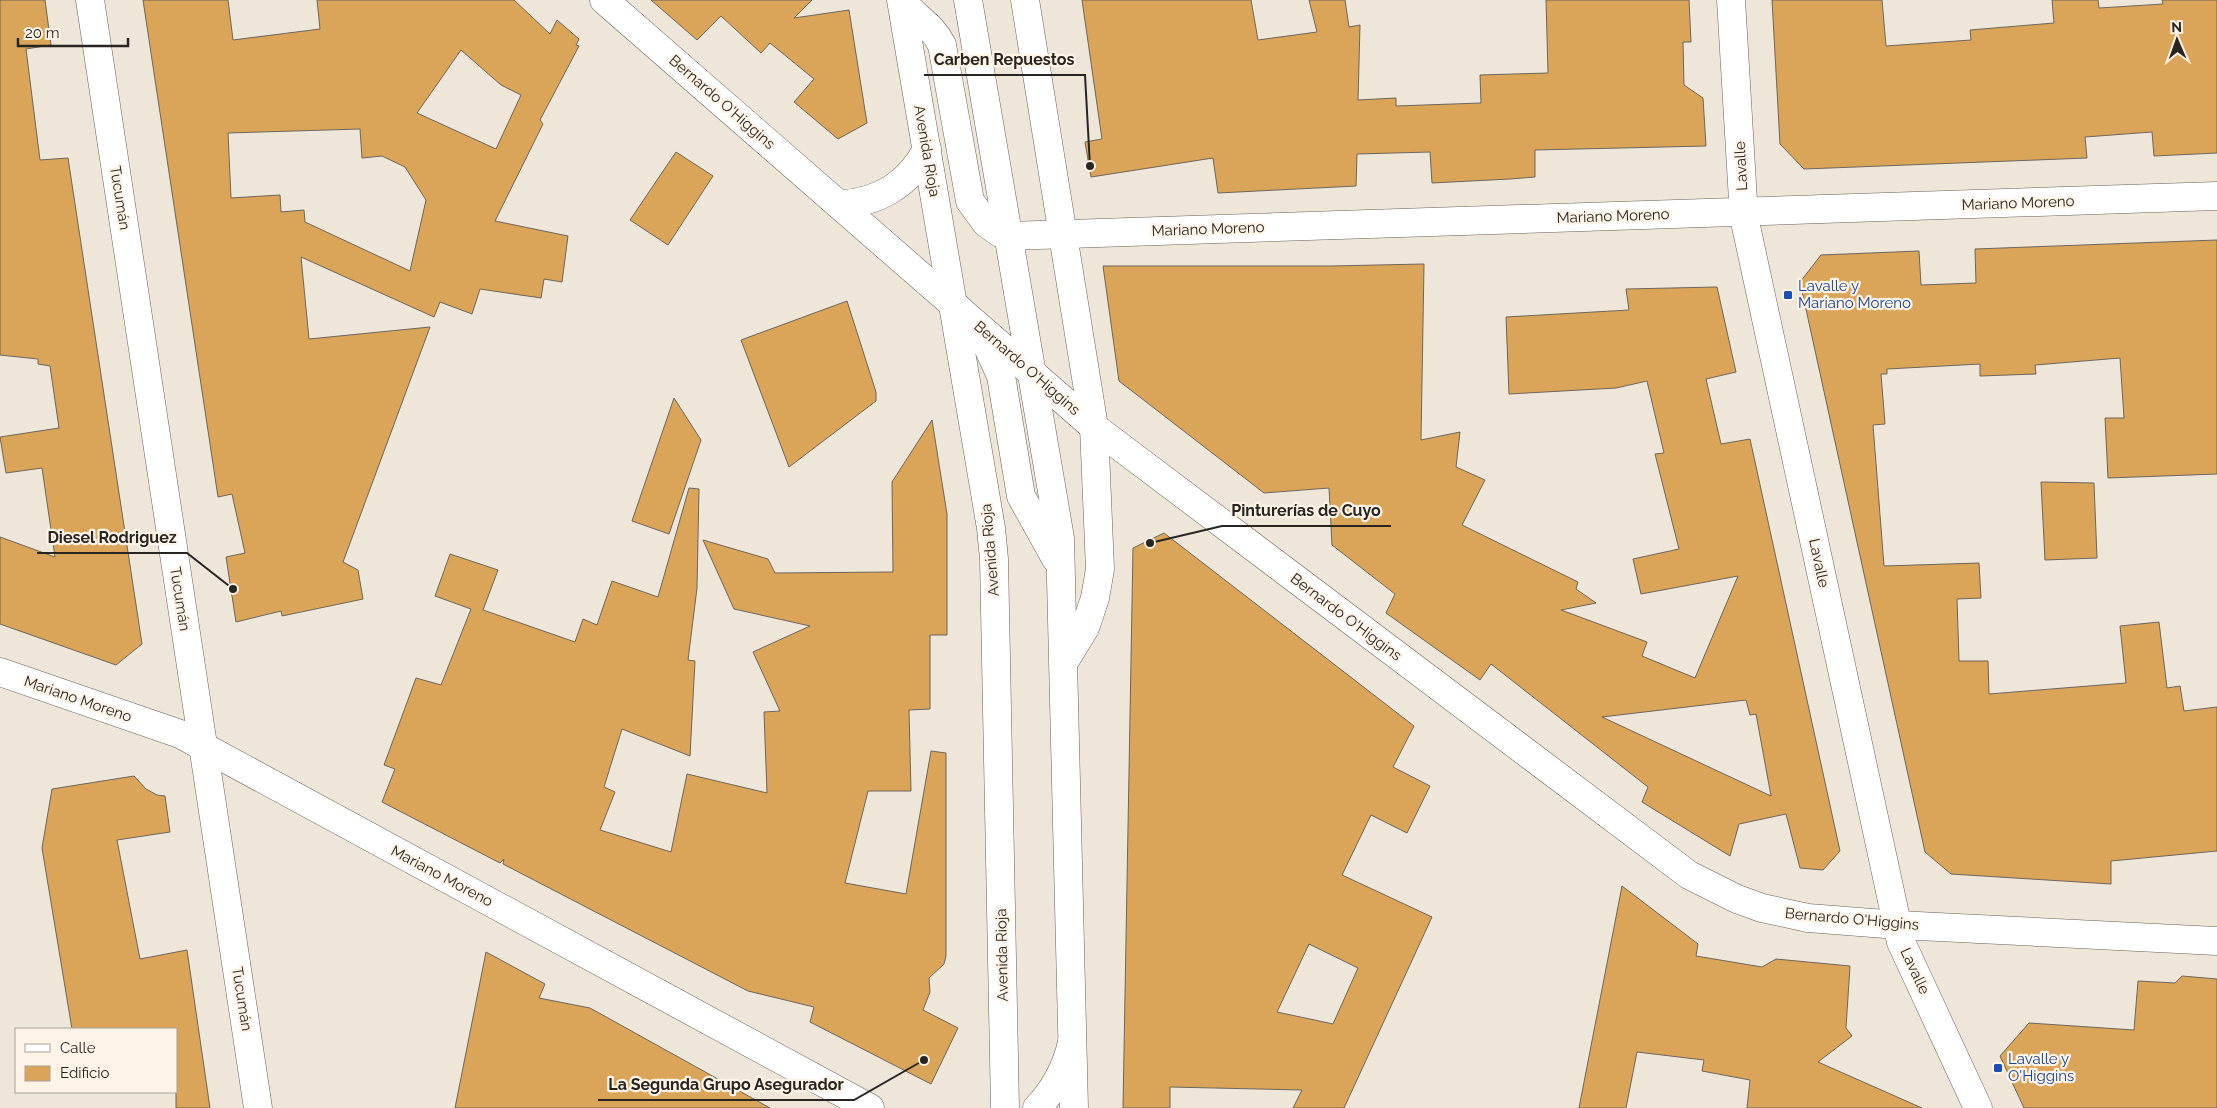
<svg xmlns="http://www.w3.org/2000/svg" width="2217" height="1108" viewBox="0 0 2217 1108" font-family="Raleway,sans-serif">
	<rect width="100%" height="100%" fill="#efe6da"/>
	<g fill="#daa559" stroke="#6d655a" fill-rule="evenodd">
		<polygon points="0,0 45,0 51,45 26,49 40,160 68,158 142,644 116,665 0,624 0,537 55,557 42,468 6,473 0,437 59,428 50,366 38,364 38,359 0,355"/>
		<path d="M143,0h85l5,40 87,-11 -3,-29h197l36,34 7,-14 22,19 -3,6 3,1 -39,74 3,4 -48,97 73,15 -6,46 -18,-3 -3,19 -61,-9 -8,25 -32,-12 -6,15 -133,-60 8,82 121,-12 -87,235 15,8 5,29 -81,17 -1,-5 -45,11 -10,-65 19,-4 -13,-59 -14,3zM461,50l40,35 20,10 -25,54 -79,-36zM360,129l2,29 20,-2 23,11 21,33 -16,71 -105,-49 -1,-12 -23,2 -1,-17 -49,3 -3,-65z"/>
		<polygon points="651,0 812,0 794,18 849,10 867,123 838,139 794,102 814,79 770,43 761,53 721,16 697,40"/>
		<polygon points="1082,0 1251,0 1258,40 1317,32 1309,0 1345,0 1349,27 1360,25 1358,100 1396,98 1396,106 1481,103 1480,75 1548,73 1546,0 1689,0 1691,42 1683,42 1684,85 1703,98 1706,146 1535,150 1535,177 1510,179 1432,183 1430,152 1357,154 1356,186 1218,193 1213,158 1091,177 1085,142 1102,139"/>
		<polygon points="1772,0 1882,0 1886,46 1971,40 1970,30 2054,23 2052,0 2098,0 2099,8 2163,4 2162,0 2217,0 2217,153 2154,156 2152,132 2085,137 2087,158 1804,169 1780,144"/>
		<polygon points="676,152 713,176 668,245 630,220"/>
		<polygon points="2217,240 2217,474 2108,478 2105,418 2124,418 2120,358 2035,365 2036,374 1980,376 1980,364 1887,369 1887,374 1881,374 1885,424 1873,425 1884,566 1979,563 1981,598 1957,599 1959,661 1988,661 1989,694 2126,683 2120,626 2159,622 2167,688 2180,686 2184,711 2217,707 2217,851 2111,861 2111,884 1951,874 1925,852 1800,282 1821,255 1919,251 1921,285 1976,283 1975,249"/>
		<path d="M1424,264l-3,176 39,-8 -4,35 29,13 -23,45 116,57 -2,7 20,14 -35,7 86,32 -5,14 53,22 43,-102 -97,18 -8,-35 46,-10 -24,-95 9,-1 -17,-72 -31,7 -107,6 -3,-77 123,-7 -3,-21 91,-2 19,85 -30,7 15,65 29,-5 90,412 -17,19 -23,-2 -14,-54 -47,10 -9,32 -88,-54 6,-15 -157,-123 -11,16 -94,-67 9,-19 -63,-49 -3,-57 -65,5 -145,-112 -16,-115h228zM1746,700l4,15 6,-1 15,82 -169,-79z"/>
		<polygon points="847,301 876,392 876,401 789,467 741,340"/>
		<polygon points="674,398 701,440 669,534 632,521"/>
		<polygon points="932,420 947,514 947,635 930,635 930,709 909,710 911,791 868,791 845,883 906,894 931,751 946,753 946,956 944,964 929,978 930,992 923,1010 958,1028 931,1084 810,1022 814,1007 748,991 503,864 504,859 500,863 382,802 395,769 384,765 416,678 441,685 471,609 435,596 450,554 498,570 483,610 575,642 583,619 597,625 612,581 658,597 689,488 699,489 697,588 688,660 695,661 690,756 622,729 604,787 615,792 600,830 671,852 687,774 767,793 764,712 780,711 753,652 810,626 734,609 703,540 768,559 775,573 893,572 892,482"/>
		<polygon points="2041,482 2094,483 2097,558 2045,560"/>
		<path d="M1164,533l250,193 -21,41 37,19 -23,47 -36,-18 -29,60 90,42 -88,191h-51l9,-18 -132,-3v21h-47l10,-560zM1309,944l49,24 -25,56 -56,-12z"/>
		<polygon points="134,776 146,789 157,795 165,796 170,832 117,840 140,959 187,950 210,1108 176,1108 176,1029 72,1029 42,848 52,789"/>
		<polygon points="1622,886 1698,944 1696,956 1762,967 1776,959 1850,966 1846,1028 1852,1036 1818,1062 1922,1108 1747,1108 1750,1080 1702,1071 1704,1060 1637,1052 1626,1108 1579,1108"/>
		<polygon points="486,952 545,984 539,998 590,1008 770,1108 455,1108"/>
		<polygon points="2182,976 2217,979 2217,1108 2024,1108 2000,1056 2029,1023 2134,1030 2138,981 2175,983"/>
	</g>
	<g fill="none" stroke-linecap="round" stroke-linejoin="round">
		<g stroke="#686056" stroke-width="29">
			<g id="street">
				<polyline points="90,0 258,1108"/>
				<polyline points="604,0 1094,427 1689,875 1737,899 1762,908 1808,918 1898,925 2217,941"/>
				<polyline points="1025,0 1094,427 1100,569 1095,598 1085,628 1064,662"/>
				<polyline points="1731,0 1744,217 1901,942 1978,1108"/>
				<polyline points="1009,236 2217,196"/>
				<polyline points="0,672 180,734 870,1108"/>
				<path d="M1037,1108c17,-17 30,-42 35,-66"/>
			</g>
		</g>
		<g stroke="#686056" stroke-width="29">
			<g id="secondary">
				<polyline points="901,0 991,528 994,559 1005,1108"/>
				<path d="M902,0c12,18 29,23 40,45l28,156 16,22 14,10 9,3"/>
				<polyline points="968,0 1060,538 1074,1108"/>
				<path d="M840,204c39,-1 70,-21 87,-55"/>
				<polyline points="955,305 986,343 1001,376 1021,496 1056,559"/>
			</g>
		</g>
		<use href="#street" stroke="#fff" stroke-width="28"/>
		<use href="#secondary" stroke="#fff" stroke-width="28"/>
	</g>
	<g fill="#1a4fb4" stroke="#fdf3e7" stroke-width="2">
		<rect x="1783" y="290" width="10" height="10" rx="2.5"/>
		<rect x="1993" y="1063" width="10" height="10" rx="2.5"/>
	</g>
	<g text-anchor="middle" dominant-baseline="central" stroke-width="4.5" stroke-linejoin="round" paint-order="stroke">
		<g font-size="15" fill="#282520" stroke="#fdf3e7">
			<text transform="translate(722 102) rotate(41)">Bernardo O'Higgins</text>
			<text transform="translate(927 151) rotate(80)">Avenida Rioja</text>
			<text transform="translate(1741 166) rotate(-93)">Lavalle</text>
			<text transform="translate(120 198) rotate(81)">Tucumán</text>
			<text transform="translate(2018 203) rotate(-2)">Mariano Moreno</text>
			<text transform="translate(1613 216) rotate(-2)">Mariano Moreno</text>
			<text transform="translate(1208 229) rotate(-2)">Mariano Moreno</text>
			<text transform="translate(1027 368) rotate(41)">Bernardo O'Higgins</text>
			<text transform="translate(990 550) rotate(-95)">Avenida Rioja</text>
			<text transform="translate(1819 563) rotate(78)">Lavalle</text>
			<text transform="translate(180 599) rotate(81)">Tucumán</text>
			<text transform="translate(1346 617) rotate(37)">Bernardo O'Higgins</text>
			<text transform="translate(78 699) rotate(19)">Mariano Moreno</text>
			<text transform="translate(442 876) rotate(28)">Mariano Moreno</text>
			<text transform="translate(1852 919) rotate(5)">Bernardo O'Higgins</text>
			<text transform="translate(1002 955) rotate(-91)">Avenida Rioja</text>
			<text transform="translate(1915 971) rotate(65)">Lavalle</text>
			<text transform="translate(242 999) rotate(81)">Tucumán</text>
		</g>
		<g font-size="15" fill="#164399" stroke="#fdf3e7" text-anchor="start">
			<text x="1798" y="286">Lavalle y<tspan x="1798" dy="17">Mariano Moreno</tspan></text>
			<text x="2008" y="1059">Lavalle y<tspan x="2008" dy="17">O'Higgins</tspan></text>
		</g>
	</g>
	<path fill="none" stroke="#282520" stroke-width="2" d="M1090 166L1085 75H924M1150 543L1222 526H1391M233 589L187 553H37M924 1060L854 1100H598"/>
	<g fill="#282520" stroke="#fdf3e7" stroke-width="2">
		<circle cx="1090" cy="166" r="5"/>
		<circle cx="1150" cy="543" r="5"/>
		<circle cx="233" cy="589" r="5"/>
		<circle cx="924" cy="1060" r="5"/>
	</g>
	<g font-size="16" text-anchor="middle" font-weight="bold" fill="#282520" stroke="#fdf3e7" stroke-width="4.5" stroke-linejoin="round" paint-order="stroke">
		<text x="1004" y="65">Carben Repuestos</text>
		<text x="1306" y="516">Pinturerías de Cuyo</text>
		<text x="112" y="543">Diesel Rodriguez</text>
		<text x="726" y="1090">La Segunda Grupo Asegurador</text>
	</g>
	<rect x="15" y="1028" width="162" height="65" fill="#fdf3e7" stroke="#a8a197"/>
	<rect x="25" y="1044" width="25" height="8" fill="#ffffff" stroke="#a8a197"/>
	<text x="60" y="1053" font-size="15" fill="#282520">Calle</text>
	<rect x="25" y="1066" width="25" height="15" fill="#daa559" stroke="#a8a197"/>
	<text x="60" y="1078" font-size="15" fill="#282520">Edificio</text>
	<g transform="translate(2177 40) rotate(358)" stroke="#fdf3e7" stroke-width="4" paint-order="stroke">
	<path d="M0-4L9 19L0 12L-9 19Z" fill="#282520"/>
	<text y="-8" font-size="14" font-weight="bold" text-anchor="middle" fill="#282520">N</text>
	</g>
	<path d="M18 38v8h110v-8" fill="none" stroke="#282520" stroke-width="2.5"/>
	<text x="25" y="38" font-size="15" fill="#282520" stroke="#fdf3e7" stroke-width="4" paint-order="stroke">20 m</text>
</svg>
